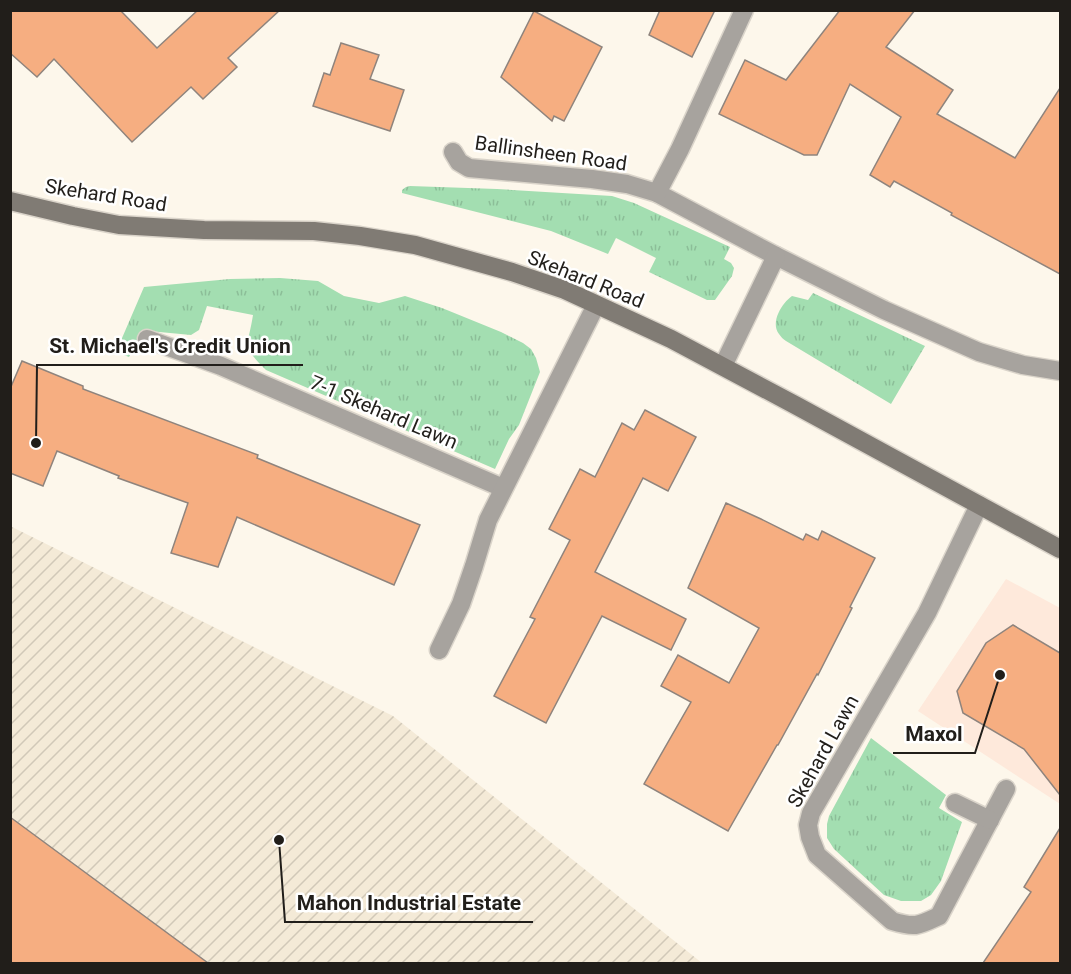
<svg xmlns="http://www.w3.org/2000/svg" width="1071" height="974" viewBox="0 0 1071 974" font-family="Roboto,sans-serif">
	<defs>
		<pattern id="industrial-furrows" width="10" height="10" patternUnits="userSpaceOnUse" patternTransform="scale(1.5)"><rect width="10" height="10" fill="#f4ead7"/><path d="M-1 1l2-2M0 10L10 0M9 11l2-2" fill="none" stroke="#d1c8b8"/></pattern>
		<pattern id="grass-tufts" width="24" height="20" patternUnits="userSpaceOnUse" patternTransform="scale(1.5)"><rect width="24" height="20" fill="#a3deb1"/><path d="M3 7l-1-3M5 7V3M7 7l1-3M15 17l-1-3M17 17v-4M19 17l1-3" fill="none" stroke="#8cbe98"/></pattern>
	</defs>
	<rect width="100%" height="100%" fill="#fdf7eb"/>
	<polygon fill="#fee9db" points="1006,579 1060,608 1060,804 918,711"/>
	<polygon fill="url(#industrial-furrows)" points="10,526 393,716 702,963 11,963"/>
	<g fill="url(#grass-tufts)">
		<polygon points="410,186 497,189 612,196 634,203 730,247 724,259 731,263 734,268 732,276 715,300 707,300 649,272 656,258 616,238 608,254 551,231 402,193 402,190 406,187"/>
		<path d="M280,278l38,3 26,15 35,7 26,-7 37,12 59,24 22,11 8,6 5,9 4,14 -21,53 -10,14 -14,30 -229,-99c-26,-26 -18,-22 -13,-55l-46,-9 -8,24 -8,5 -42,-4 -8,4 -12,22 -13,-5 28,-65 86,-8z"/>
		<path d="M813,293l112,53 -34,58 -105,-63c-3,-2 -5,-4 -7,-7 -9,-12 3,-31 13,-38l16,4z"/>
		<polygon points="871,738 946,795 939,808 962,822 941,881 931,895 921,901 901,901 884,895 834,849 827,838 827,824 829,816"/>
	</g>
	<g fill="#f6ae81" stroke="#8f847d" stroke-width="1.5">
		<polygon points="10,10 120,10 157,48 198,10 280,10 228,58 237,67 203,99 191,87 132,142 54,59 37,77 10,53"/>
		<polygon points="660,10 715,10 692,57 649,35"/>
		<polygon points="840,10 915,10 886,47 953,90 937,114 1015,158 1060,88 1060,274 951,215 952,213 894,181 890,187 870,175 901,117 850,84 817,155 804,155 719,114 745,60 786,80"/>
		<polygon points="534,11 602,47 564,121 554,116 552,121 501,77"/>
		<polygon points="341,43 379,55 370,79 404,90 390,131 313,106 324,73 330,75"/>
		<polygon points="22,361 83,386 83,389 258,455 257,458 420,525 394,585 237,517 218,567 171,553 188,503 118,478 119,476 57,451 43,486 10,473 10,389"/>
		<polygon points="645,410 696,437 668,491 643,478 595,572 686,619 671,650 602,616 546,723 494,696 535,619 530,617 570,540 549,529 580,469 595,477 622,423 634,430"/>
		<polygon points="726,503 761,519 803,540 806,534 818,540 822,531 875,558 850,607 852,608 818,675 817,674 778,745 777,745 728,831 644,784 691,702 661,686 678,655 729,683 759,628 688,588"/>
		<polygon points="1013,625 1060,653 1060,795 1024,749 963,713 957,691 986,643"/>
		<polygon points="10,817 208,963 10,963"/>
		<polygon points="1060,828 1060,963 983,963 1031,892 1024,887"/>
	</g>
	<g fill="none" stroke-linecap="round" stroke-linejoin="round">
		<g stroke="#dad4ca" stroke-width="21">
			<g id="street">
				<polyline points="453,152 459,162 469,168 592,179 627,184 657,193 776,256 884,310 979,352 1023,365 1060,371"/>
				<polyline points="657,193 680,149 744,10"/>
				<polyline points="147,339 221,366 503,488"/>
				<polyline points="723,366 776,256"/>
				<path d="M979,505l-52,108 -116,200 -3,12 2,12 7,18 75,66c23,7 26,5 47,-5l67,-127"/>
				<polyline points="439,650 461,604 474,566 488,520 596,305"/>
				<polyline points="955,803 990,820"/>
			</g>
		</g>
		<g stroke="#dad4ca" stroke-width="21">
			<polyline id="secondary" points="10,201 73,216 119,225 204,230 314,231 360,236 415,245 512,272 565,290 671,339 797,406 1060,549"/>
		</g>
		<use href="#street" stroke="#a7a39e" stroke-width="18"/>
		<use href="#secondary" stroke="#807b74" stroke-width="18"/>
	</g>
	<g text-anchor="middle" dominant-baseline="central" stroke-width="5" stroke-linejoin="round" paint-order="stroke">
		<g font-size="20" fill="#211e1a" stroke="#fff">
			<text transform="translate(551 153) rotate(8)">Ballinsheen Road</text>
			<text transform="translate(106 195) rotate(9)">Skehard Road</text>
			<text transform="translate(586 279) rotate(22)">Skehard Road</text>
			<text transform="translate(384 412) rotate(23)">7-1 Skehard Lawn</text>
			<text transform="translate(823 751) rotate(-61)">Skehard Lawn</text>
		</g>
	</g>
	<path fill="none" stroke="#211e1a" stroke-width="2" d="M36 443L37 365H303M1000 675L975 753H893M279 840L285 922H533"/>
	<g fill="#211e1a" stroke="#fff" stroke-width="2">
		<circle cx="36" cy="443" r="6"/>
		<circle cx="1000" cy="675" r="6"/>
		<circle cx="279" cy="840" r="6"/>
	</g>
	<g font-size="21" text-anchor="middle" font-weight="bold" fill="#211e1a" stroke="#fff" stroke-width="5" stroke-linejoin="round" paint-order="stroke">
		<text x="170" y="353">St. Michael's Credit Union</text>
		<text x="934" y="741">Maxol</text>
		<text x="409" y="910">Mahon Industrial Estate</text>
	</g>
	<rect width="1071" height="974" fill="none" stroke="#211e1a" stroke-width="24"/>
</svg>
